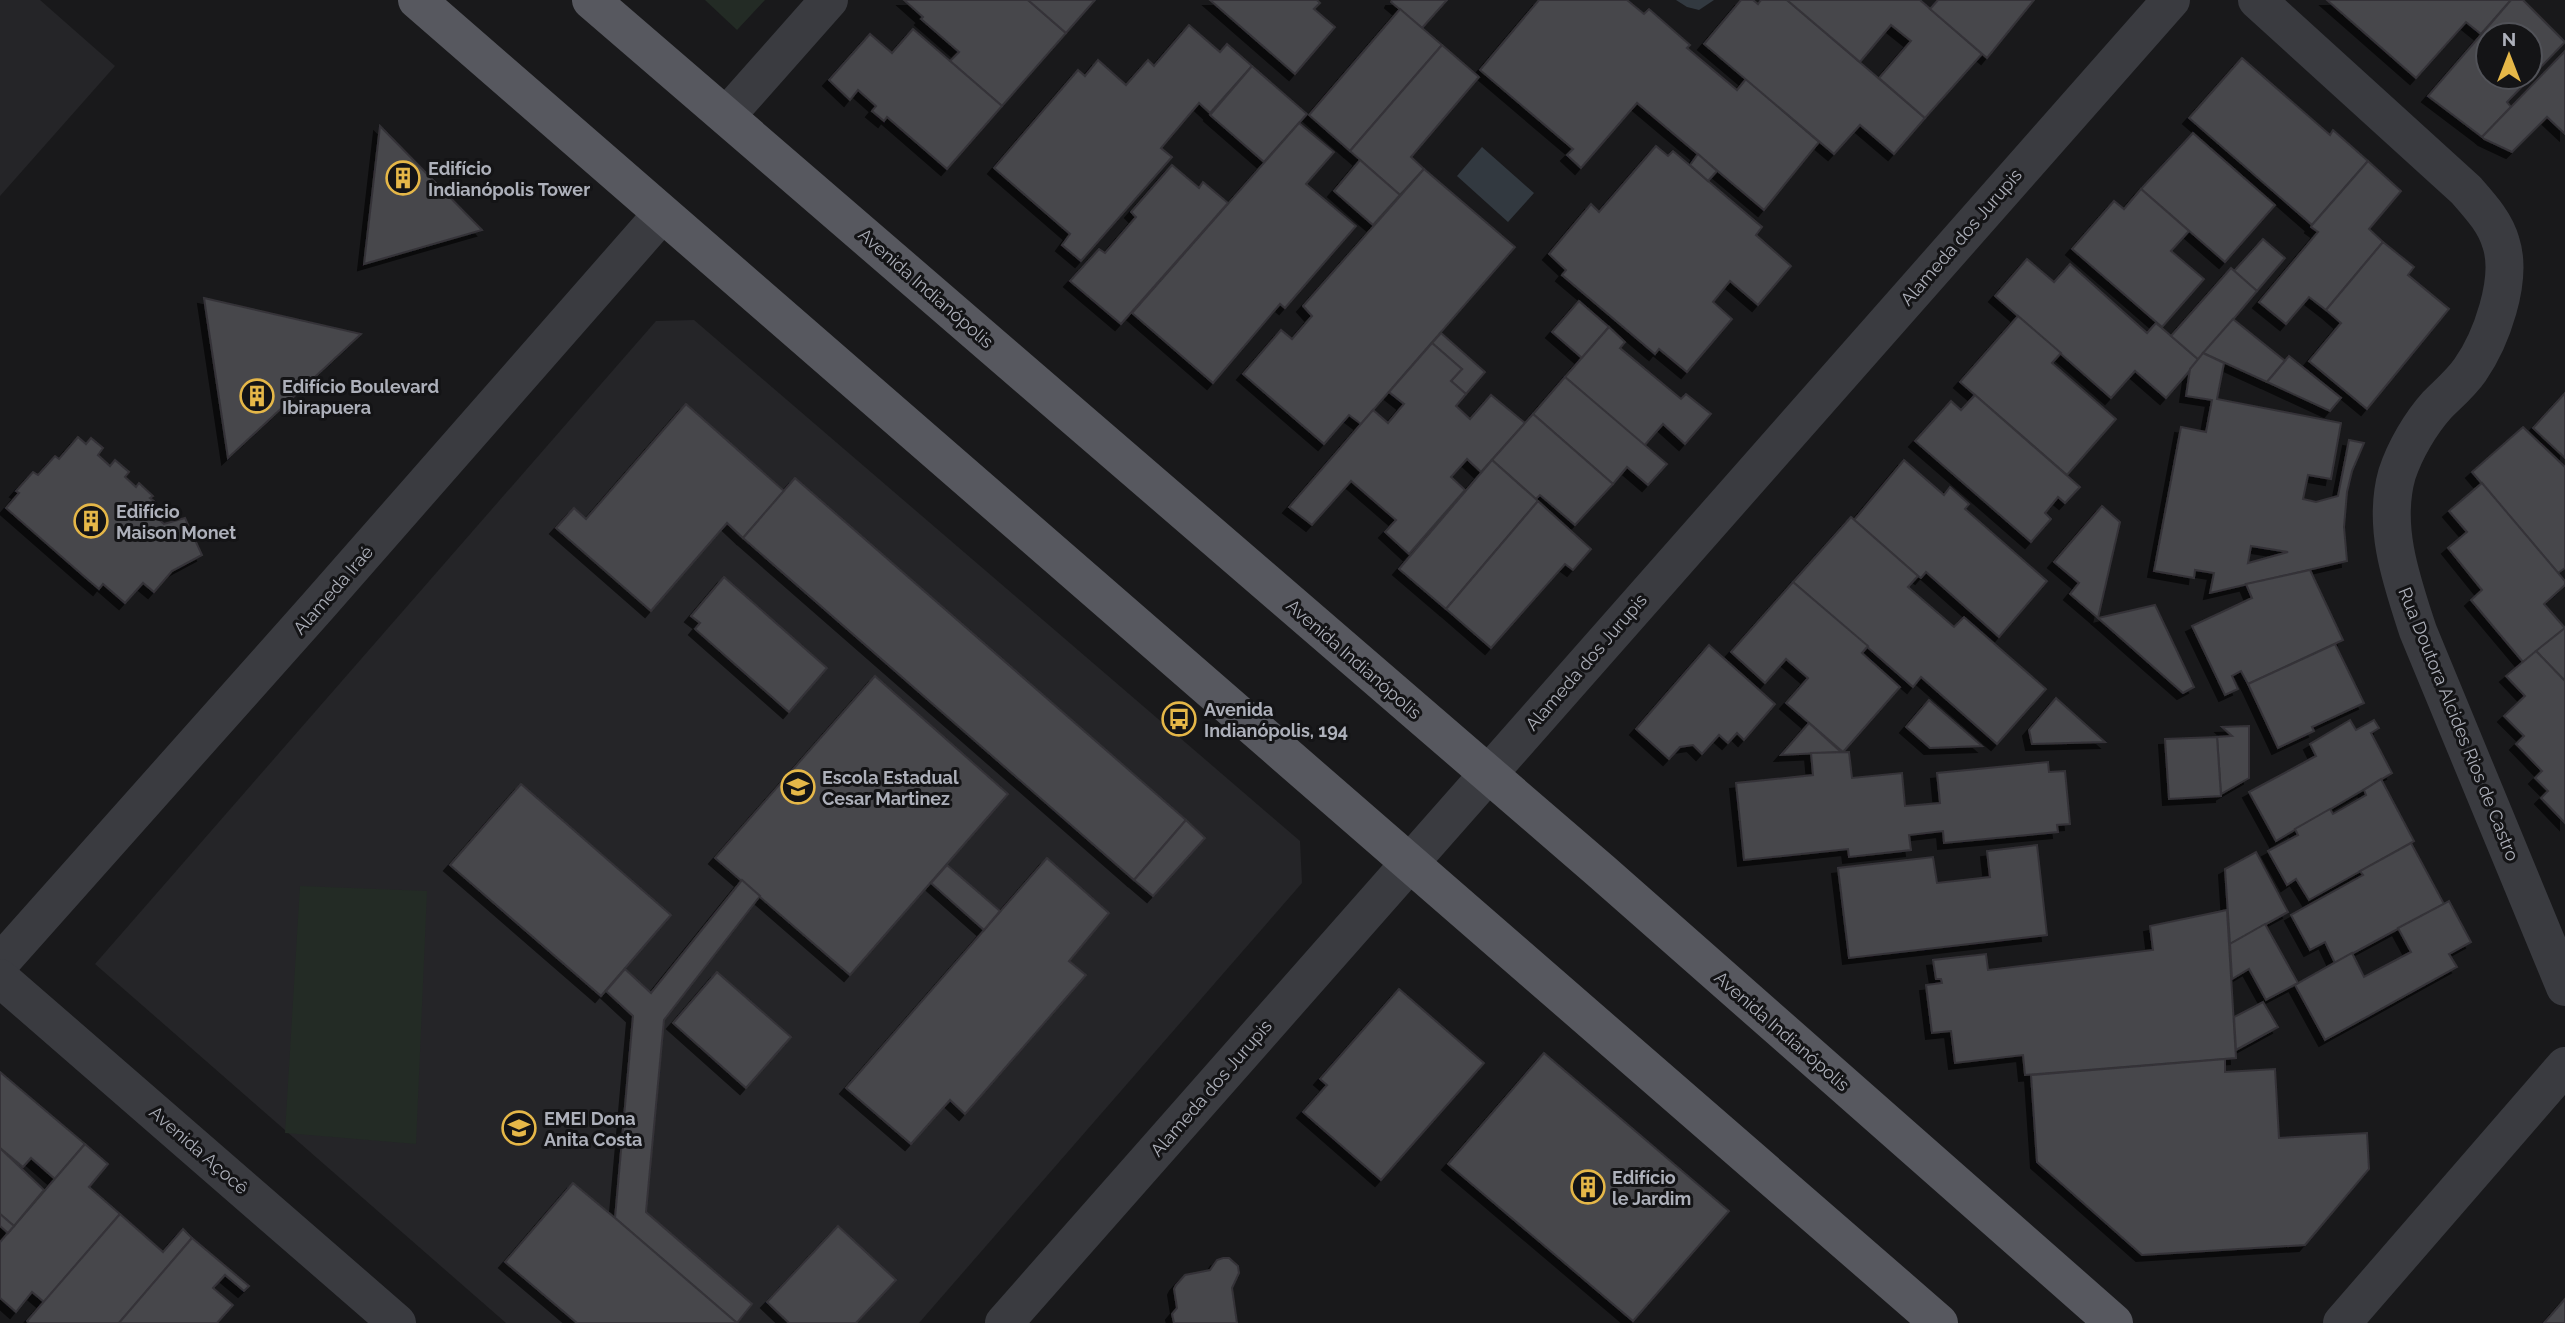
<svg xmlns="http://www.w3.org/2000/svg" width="2565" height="1323" viewBox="0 0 2565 1323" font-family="Raleway,sans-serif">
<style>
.built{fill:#252528}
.green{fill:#232b25}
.water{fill:#323940}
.building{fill:#46464b;stroke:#343337;stroke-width:2;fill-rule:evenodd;filter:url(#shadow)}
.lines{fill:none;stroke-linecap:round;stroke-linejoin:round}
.minor{stroke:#3a3b40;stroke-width:38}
.major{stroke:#57585f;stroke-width:38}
.labels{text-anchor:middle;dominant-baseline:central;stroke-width:6;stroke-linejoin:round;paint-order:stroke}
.poi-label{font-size:18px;font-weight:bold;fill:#adb0ba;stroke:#141416;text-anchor:start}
.street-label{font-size:18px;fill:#adb0ba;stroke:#141416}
</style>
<defs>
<filter id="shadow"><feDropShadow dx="-6" dy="6" stdDeviation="0" flood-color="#0009"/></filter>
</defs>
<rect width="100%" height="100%" fill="#19191b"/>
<!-- built -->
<g class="built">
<path d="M0 0H40L115 66 0 196Z"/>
<path d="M694 320 1300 841 1302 883 919 1323H506L95 964 656 321Z"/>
</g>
<!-- green -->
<g class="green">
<path d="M705 0H765L737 30Z"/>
<path d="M300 886 427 891 416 1144 285 1133Z"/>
</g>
<!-- water -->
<g class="water">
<path d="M1676 0H1714L1699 10 1687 7Z"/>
<path d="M1482 147 1534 193 1508 222 1457 176Z"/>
</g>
<!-- building -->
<g class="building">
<path d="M904 0H1028L1066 33 1002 106 950 61 959 52 921 19 923 17Z"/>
<path d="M1028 0H1095L1066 33Z"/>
<path d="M1210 0H1317L1320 3 1314 9 1335 27 1295 74Z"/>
<path d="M1392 0H1447L1422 28 1391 2Z"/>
<path d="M1539 0H1627L1644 14 1649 9 1690 45 1687 48 1737 90 1746 79 1819 142 1764 210 1637 103 1581 168 1567 155 1573 149 1480 70Z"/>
<path d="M1741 0H1753L1758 4 1761 0H1787L1925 118 1894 154 1860 125 1834 154 1704 44Z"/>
<path d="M1787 0H1920L1982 54 1925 118 1879 78 1911 41 1891 25 1860 62Z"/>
<path d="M1938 0H2034L1987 58 1930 9Z"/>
<path d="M2327 0H2511L2481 34 2466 22 2416 78Z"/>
<path d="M2511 0H2523L2565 42 2507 102 2511 107 2482 137 2428 96ZM2488 35H2530V77H2488Z"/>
<path d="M1400 9 1442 45 1350 151 1309 115Z"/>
<path d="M1189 25 1220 52 1227 44 1252 66 1210 113 1199 103 1161 148 1172 157 1081 261 1062 245 1070 234 994 168 1078 70 1085 76 1098 60 1126 85 1148 60 1154 66Z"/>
<path d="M913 29 1002 106 947 169 887 117 884 121 872 111 876 106 858 90 850 100 829 80 870 34 892 53Z"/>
<path d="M1442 45 1479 77 1411 157 1424 169 1400 195 1350 151Z"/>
<path d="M2565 51V134L2547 117 2512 152 2484 139 2482 137Z"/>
<path d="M2242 58 2330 135 2333 130 2368 161 2312 225 2189 118Z"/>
<path d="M1252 66 1307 114 1264 162 1210 115Z"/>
<path d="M1299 123 1334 152 1306 184 1356 226 1285 308 1280 304 1213 383 1132 313Z"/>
<path d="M380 126 482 230 364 264Z"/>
<path d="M2193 133 2275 205 2225 262 2141 189Z"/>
<path d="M1656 146 1668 156 1673 151 1762 227 1756 235 1791 266 1758 305 1730 281 1713 302 1732 319 1687 372 1659 349 1655 354 1562 275 1566 270 1549 254 1591 204 1599 212Z"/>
<path d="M1698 154 1717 171 1708 181 1690 165Z"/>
<path d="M1360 160 1400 195 1373 225 1334 191Z"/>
<path d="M2368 161 2401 191 2369 229 2383 242 2326 310 2309 297 2286 324 2259 302 2318 232 2311 227 2312 225Z"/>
<path d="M1172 165 1199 188 1203 182 1228 203 1121 324 1070 281 1099 249 1105 253 1136 217 1131 212Z"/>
<path d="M1424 169 1515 247 1361 424 1349 415 1324 444 1243 374 1281 330 1292 339 1312 316 1303 306Z"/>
<path d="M2141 189 2189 231 2171 251 2204 279 2162 327 2072 249 2114 201 2124 209Z"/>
<path d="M2263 239 2285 258 2257 291 2234 271Z"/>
<path d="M2383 242 2414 267 2408 275 2449 309 2367 409 2309 361 2341 323 2326 310Z"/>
<path d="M2027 259 2054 282 2070 264 2147 333 2156 323 2199 360 2166 398 2135 371 2111 398 1995 296Z"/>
<path d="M2231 268 2257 291 2199 360 2171 336Z"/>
<path d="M204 298 361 334 228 458Z"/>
<path d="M1579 301 1609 327 1582 358 1552 332Z"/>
<path d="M2018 316 2061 353 2052 363 2116 419 2067 475 1960 382Z"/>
<path d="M2233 319 2285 361 2267 382 2203 353Z"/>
<path d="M1609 327 1625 342 1620 348 1681 399 1686 394 1711 414 1685 444 1663 424 1644 446 1565 377Z"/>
<path d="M1441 333 1485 372 1466 394 1451 381 1462 369 1432 343Z"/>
<path d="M1432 343 1462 369 1451 381 1466 394 1456 406 1470 419 1491 395 1525 423 1481 472 1467 459 1451 477 1465 490 1409 554 1385 532 1396 520 1351 481 1312 525 1289 507 1373 410 1388 423 1404 404 1389 392Z"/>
<path d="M2203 353 2224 363 2217 399 2341 423 2331 479 2308 475 2303 499 2316 502 2338 496 2349 440 2364 443 2352 471 2347 492 2344 527 2347 561 2210 593 2214 573 2195 570 2194 578 2154 571 2181 427 2206 432 2212 400 2186 396 2190 369ZM2251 546 2288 552 2248 563Z"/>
<path d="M2289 356 2341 398 2330 411 2267 382Z"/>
<path d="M1565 377 1667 464 1648 485 1627 467 1613 484 1533 414Z"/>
<path d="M2565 393V458L2533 428Z"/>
<path d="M1975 395 2080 487 2065 503 2058 497 2045 513 2051 519 2031 542 1915 441 1951 401 1961 410Z"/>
<path d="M686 404 784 491 743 538 727 523 651 611 556 528 574 508 586 519Z"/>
<path d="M1533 414 1613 484 1575 525 1540 495 1536 499 1492 460Z"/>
<path d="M2523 427 2565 467V568L2558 573 2472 472Z"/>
<path d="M78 437 86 444 91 438 103 448 98 455 110 466 115 460 129 472 125 477 136 487 139 483 153 496 150 498 155 502 148 510 164 524 185 518 202 555 172 571 154 592 143 583 125 603 103 584 99 589 86 578 6 508 19 493 16 491 33 472 38 475 55 456 59 459Z"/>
<path d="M1492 460 1538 501 1446 609 1399 569Z"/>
<path d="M1904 460 1944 495 1950 487 1969 504 1965 509 2047 581 1999 637 1926 572 1921 578 1918 576 1854 520Z"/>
<path d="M795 478 1186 820 1134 880 743 538Z"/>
<path d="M2482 483 2565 581V585L2544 604 2565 628 2523 662 2471 600 2482 590 2448 548 2467 532 2449 511Z"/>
<path d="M1538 501 1591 549 1573 570 1565 564 1491 648 1446 609Z"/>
<path d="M2102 506 2120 522 2098 618 2070 594 2079 583 2054 562Z"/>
<path d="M1851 517 1918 576 1908 587 1954 627 1964 617 2046 689 1997 744 1921 677 1913 687 1793 582Z"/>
<path d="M2310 570 2343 640 2248 684 2241 671 2232 676 2238 689 2225 695 2192 626 2252 598 2246 584Z"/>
<path d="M724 577 827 668 789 712 695 629 700 623 691 616Z"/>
<path d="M1793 582 1868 646 1862 653 1900 687 1843 752 1786 703 1808 678 1786 659 1765 683 1731 652Z"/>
<path d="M2155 605 2194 687 2183 693 2098 618Z"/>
<path d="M2565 628V681L2536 651Z"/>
<path d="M2335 644 2364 703 2312 727 2314 731 2278 748 2248 684Z"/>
<path d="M1709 645 1775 704 1744 740 1737 733 1728 743 1719 735 1702 754 1693 745 1680 747 1669 759 1636 729Z"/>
<path d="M2536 651 2565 681V823L2541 798 2548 791 2535 778 2542 771 2516 744 2524 736 2504 716 2525 696 2506 676Z"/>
<path d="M875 676 1008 794 850 975 715 858Z"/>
<path d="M2056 698 2105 742 2032 744 2029 730Z"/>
<path d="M1929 700 1982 746 1930 748 1906 727Z"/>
<path d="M2350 720 2356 730 2374 720 2379 728 2371 733 2392 773 2276 841 2249 792 2316 756 2310 744Z"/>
<path d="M1809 723 1841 752 1781 755Z"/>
<path d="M2249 726V778L2221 794 2217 737 2232 736 2222 727Z"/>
<path d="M2217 737 2221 796 2169 799 2165 739Z"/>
<path d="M1849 752 1852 778 1902 773 1905 806 1940 803 1937 773 2048 762 2049 772 2065 771 2070 824 2057 825 2058 832 1944 843 1943 831 1909 835 1911 850 1849 857 1848 849 1744 860 1736 783 1813 775 1811 753Z"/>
<path d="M2381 779 2414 841 2309 900 2296 879 2287 885 2268 851 2298 835 2295 829 2330 809 2333 814 2366 795 2364 790Z"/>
<path d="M521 784 671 915 601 996 450 865Z"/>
<path d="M1186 820 1205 838 1153 896 1134 880Z"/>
<path d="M2411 843 2444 904 2335 963 2325 942 2310 950 2291 915 2363 875 2360 871Z"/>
<path d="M2037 845 2047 935 1849 958 1838 868 1933 857 1937 883 1990 877 1987 851Z"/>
<path d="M2256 852 2288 912 2230 944 2225 869Z"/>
<path d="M1047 858 1109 913 1069 961 1086 975 965 1114 950 1100 911 1144 846 1088Z"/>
<path d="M947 865 1000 911 984 930 931 883Z"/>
<path d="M742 880 760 896 664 1020 646 1212 752 1304 737 1323 615 1218 633 1016 606 991 625 969 651 993Z"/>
<path d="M2449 901 2471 942 2449 954 2457 967 2325 1040 2295 985 2352 953 2364 977 2411 952 2398 928Z"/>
<path d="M2227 910 2236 1058 2025 1075 2023 1055 1955 1063 1951 1031 1932 1033 1926 985 1942 983 1941 979H1936L1933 960 1986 954 1988 970 2153 950 2150 926Z"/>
<path d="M2265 924 2298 983 2266 1000 2249 969 2232 979 2230 944Z"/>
<path d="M717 972 791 1037 746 1088 673 1023Z"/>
<path d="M1399 989 1484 1063 1381 1180 1303 1112 1327 1085 1320 1079Z"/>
<path d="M2263 1002 2278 1027 2236 1050 2234 1017Z"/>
<path d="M1544 1053 1729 1211 1633 1321 1448 1164Z"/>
<path d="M2225 1059V1072L2275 1069 2279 1138 2367 1133 2369 1169 2305 1245 2142 1255 2037 1162 2031 1075Z"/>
<path d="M0 1072 85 1144 55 1179 31 1158 23 1167 0 1148Z"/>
<path d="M85 1144 108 1164 89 1187 120 1214 44 1302 32 1292 16 1312 0 1298V1242Z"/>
<path d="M0 1148 44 1190 14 1226 0 1214Z"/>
<path d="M573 1183 615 1218 737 1323H577L505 1262Z"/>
<path d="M0 1214 14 1226 8 1233 0 1226Z"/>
<path d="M120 1214 163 1252 183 1229 192 1238 119 1323H29L27 1321Z"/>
<path d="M838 1226 896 1280 856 1323H789L767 1302Z"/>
<path d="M192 1238 249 1286 244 1291 225 1275 213 1288 233 1305 217 1323H119Z"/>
<path d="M1223 1258H1229L1238 1266 1239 1273 1232 1288 1237 1323H1174L1172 1314 1177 1308 1174 1289 1176 1285 1185 1275 1210 1270 1217 1260Z"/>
<path d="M2565 1299V1323H2544Z"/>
</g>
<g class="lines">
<!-- minor -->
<g class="minor">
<path d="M2257 0 2466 190C2480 206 2495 222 2501 243 2513 280 2491 340 2470 370 2461 383 2448 394 2437 405 2420 424 2405 450 2397 474 2382 527 2402 582 2418 631L2565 987"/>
<path d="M727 115 829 0"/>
<path d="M0 963 318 606 662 214"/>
<path d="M0 978 397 1323"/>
<path d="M1004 1323 2171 0"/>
<path d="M2342 1323 2565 1066"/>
</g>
<!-- major -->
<g class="major">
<path d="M417 0 1939 1323"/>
<path d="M591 0 1602 872 2114 1323"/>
</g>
</g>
<!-- icons -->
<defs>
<symbol id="building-ring" viewBox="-11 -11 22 22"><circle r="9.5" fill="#141416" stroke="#e5b748" stroke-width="1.5"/><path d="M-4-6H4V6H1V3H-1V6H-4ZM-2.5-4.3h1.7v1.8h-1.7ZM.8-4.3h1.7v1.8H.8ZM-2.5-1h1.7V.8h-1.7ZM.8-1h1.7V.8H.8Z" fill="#e5b748"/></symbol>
<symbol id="bus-ring" viewBox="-11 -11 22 22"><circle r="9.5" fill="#141416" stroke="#e5b748" stroke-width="1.5"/><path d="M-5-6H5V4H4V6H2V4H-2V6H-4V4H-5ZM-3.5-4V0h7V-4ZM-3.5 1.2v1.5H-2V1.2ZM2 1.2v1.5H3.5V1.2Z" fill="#e5b748"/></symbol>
<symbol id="school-ring" viewBox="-11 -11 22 22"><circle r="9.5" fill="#141416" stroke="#e5b748" stroke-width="1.5"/><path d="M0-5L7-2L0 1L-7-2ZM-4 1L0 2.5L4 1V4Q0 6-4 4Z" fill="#e5b748"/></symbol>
</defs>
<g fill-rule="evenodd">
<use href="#building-ring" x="384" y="159" width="38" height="38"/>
<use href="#building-ring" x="238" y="377" width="38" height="38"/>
<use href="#building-ring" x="72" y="502" width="38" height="38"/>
<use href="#bus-ring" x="1160" y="700" width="38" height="38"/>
<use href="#school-ring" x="779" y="768" width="38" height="38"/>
<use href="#school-ring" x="500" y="1109" width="38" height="38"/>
<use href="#building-ring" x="1569" y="1168" width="38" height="38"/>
</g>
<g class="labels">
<!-- poi labels -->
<g class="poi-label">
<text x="428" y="168">Edifício<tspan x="428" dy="21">Indianópolis Tower</tspan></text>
<text x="282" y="386">Edifício Boulevard<tspan x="282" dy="21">Ibirapuera</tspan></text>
<text x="116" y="511">Edifício<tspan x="116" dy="21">Maison Monet</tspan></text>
<text x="1204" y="709">Avenida<tspan x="1204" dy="21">Indianópolis, 194</tspan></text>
<text x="822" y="777">Escola Estadual<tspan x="822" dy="21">Cesar Martinez</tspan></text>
<text x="544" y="1118">EMEI Dona<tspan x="544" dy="21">Anita Costa</tspan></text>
<text x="1612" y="1177">Edifício<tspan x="1612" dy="21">le Jardim</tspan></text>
</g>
<!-- street labels -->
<g class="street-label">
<text transform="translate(1961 237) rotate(-49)">Alameda dos Jurupis</text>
<text transform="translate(926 288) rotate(41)">Avenida Indianópolis</text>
<text transform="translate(333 590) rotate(-49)">Alameda Iraé</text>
<text transform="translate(1354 659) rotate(41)">Avenida Indianópolis</text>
<text transform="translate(1586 662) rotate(-49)">Alameda dos Jurupis</text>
<text transform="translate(2459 724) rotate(68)">Rua Doutora Alcides Rios de Castro</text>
<text transform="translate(1782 1031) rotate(41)">Avenida Indianópolis</text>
<text transform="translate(1211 1088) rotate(-49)">Alameda dos Jurupis</text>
<text transform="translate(199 1150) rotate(41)">Avenida Açocê</text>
</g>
</g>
<!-- north arrow -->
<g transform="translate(2509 56)"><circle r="33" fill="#141416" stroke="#515258" stroke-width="2"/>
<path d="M0-5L12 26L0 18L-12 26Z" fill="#e5b748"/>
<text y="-10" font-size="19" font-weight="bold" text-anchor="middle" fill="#adb0ba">N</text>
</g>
</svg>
